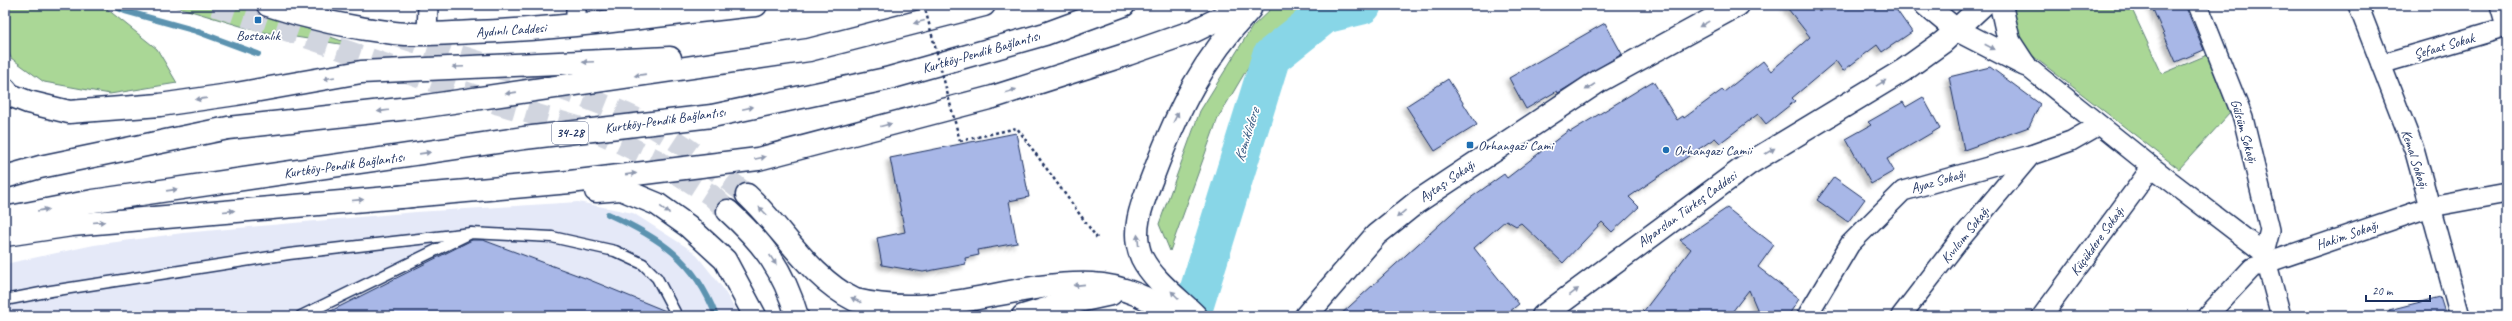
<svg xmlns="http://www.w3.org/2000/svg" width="2512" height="321" viewBox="0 0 2512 321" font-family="Caveat,sans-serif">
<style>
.built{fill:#e5e9f8}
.green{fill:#aad796;stroke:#62837a}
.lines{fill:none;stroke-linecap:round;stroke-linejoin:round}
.stream{stroke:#5c93b0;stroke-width:6}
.river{stroke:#88d6e7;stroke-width:39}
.building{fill:#a8b7e7;stroke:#1b2f5e;filter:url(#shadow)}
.secondary-tunnel{stroke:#d1d5df;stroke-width:22;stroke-dasharray:22 11;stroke-linecap:butt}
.lane-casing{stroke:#1b2f5e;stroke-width:13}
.street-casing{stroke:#1b2f5e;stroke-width:22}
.secondary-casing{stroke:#1b2f5e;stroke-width:25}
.highway-casing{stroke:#1b2f5e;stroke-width:25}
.path{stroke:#1b2f5e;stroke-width:2.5;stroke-dasharray:3 3;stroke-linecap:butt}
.lane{stroke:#fff;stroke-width:10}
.street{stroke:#fff;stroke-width:19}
.secondary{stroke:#fff;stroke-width:22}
.highway{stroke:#fff;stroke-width:22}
.path-bridge{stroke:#1b2f5e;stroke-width:2.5;stroke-dasharray:3 3;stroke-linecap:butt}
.oneway{fill:#8d97ae}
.poi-dot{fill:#1f6fb2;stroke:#fff;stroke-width:1.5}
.labels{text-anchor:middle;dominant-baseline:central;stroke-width:3.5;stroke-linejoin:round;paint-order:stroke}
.shield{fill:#fff;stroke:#5f6d8e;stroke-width:1}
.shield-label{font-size:13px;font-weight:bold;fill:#1b2f5e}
.street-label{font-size:14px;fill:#1b2f5e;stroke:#fff}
.poi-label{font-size:14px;fill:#1b2f5e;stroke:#fff;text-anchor:start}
.water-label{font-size:15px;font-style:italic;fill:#365980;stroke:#fff}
</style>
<defs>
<filter id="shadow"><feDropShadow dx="-3.5" dy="3.5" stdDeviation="2" flood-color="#0004"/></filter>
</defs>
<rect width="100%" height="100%" fill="#fff"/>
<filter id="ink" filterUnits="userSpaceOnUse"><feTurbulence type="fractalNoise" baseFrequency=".025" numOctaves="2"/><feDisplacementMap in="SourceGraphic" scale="8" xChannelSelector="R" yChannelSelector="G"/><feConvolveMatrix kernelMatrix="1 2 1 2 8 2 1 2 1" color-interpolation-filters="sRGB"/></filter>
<g filter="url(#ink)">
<!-- built -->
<path class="built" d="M578 202 633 213 694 252 722 287 739 316H5V264L94 245 183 233 416 212Z"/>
<!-- green -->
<g class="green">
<path d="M5 5H102L157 49 177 83 110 94 44 82 11 58 5 44Z"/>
<path d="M171 5H240L359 47 257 31Z"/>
<path d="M1275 5H1316L1257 52 1218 118 1170 251 1159 224 1200 111 1252 27Z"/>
<path d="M2016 5H2130L2162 74 2207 55 2230 113 2179 169 2025 50C2014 37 2009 21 2016 5Z"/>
</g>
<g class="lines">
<!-- stream -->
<g class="stream">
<path d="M112 5 125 11 193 30 258 54"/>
<path d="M608 214C660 238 695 260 716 316"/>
</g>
<!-- river -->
<path class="river" d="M1191 316 1271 57 1325 14 1362 5"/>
</g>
<!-- building -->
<g class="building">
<path d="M1785 5H1893L1912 32 1882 52 1877 45 1843 71 1836 61 1792 98 1795 101 1766 124 1758 114 1720 143 1715 138 1629 197 1639 207 1612 232 1602 222 1563 263 1521 223 1516 226 1506 220 1474 248 1519 304 1504 316H1339L1462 204 1504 174 1507 178 1569 130 1570 132 1653 81 1677 120 1683 116 1684 118 1722 90 1724 92 1763 61 1771 71 1810 37Z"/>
<path d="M2151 5H2185L2204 50 2176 62Z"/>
<path d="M1605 23 1622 54 1558 93 1557 91 1526 109 1509 78Z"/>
<path d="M1990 67 2040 104 2029 127 1964 150 1949 77Z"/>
<path d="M1448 79 1477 125 1435 151 1406 106Z"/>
<path d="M1923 97 1940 128 1887 159 1894 171 1871 184 1846 139 1871 125 1868 122 1903 102 1906 107Z"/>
<path d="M1016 133 1029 197 1009 201 1017 243 978 250 979 255 965 258 966 264 923 272 882 265 877 238 905 232 890 158Z"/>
<path d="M1834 177 1865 199 1848 222 1817 200Z"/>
<path d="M1727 208 1774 245 1758 267 1799 299 1788 316H1760L1749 290 1729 316H1640L1691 249 1680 240Z"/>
<path d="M472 240H483L585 278 668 312 670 316H321Z"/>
<path d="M2440 297 2446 316H2390L2389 310Z"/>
</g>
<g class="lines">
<!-- secondary-tunnel -->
<g class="secondary-tunnel">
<path d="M214 5 499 104 602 134 656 160 711 195 728 211"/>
<path d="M397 36C476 62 559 84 635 118 677 137 712 167 747 195"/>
</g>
<defs>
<g id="lane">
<path d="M5 300 51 291 289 254 471 233"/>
<path d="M301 316 471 233 552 237 615 251 643 264 657 278 677 316"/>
</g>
<g id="street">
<path d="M2198 5 2243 118 2270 230 2264 253 2281 316"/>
<path d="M2358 5 2415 152 2460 316"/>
<path d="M2500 5 2507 29"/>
<path d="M576 25V5"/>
<path d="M427 34 428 5"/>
<path d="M2381 64 2507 27"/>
<path d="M2025 65 2152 167 2264 253"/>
<path d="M1807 316 1850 244 1903 191 2031 155 2071 141 2099 125"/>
<path d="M1901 316 1958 242 2031 155"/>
<path d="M2042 316 2152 167"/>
<path d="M2207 316 2252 268 2430 207 2507 193"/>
</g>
<g id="secondary">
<path d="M268 5C310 19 351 28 394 33 420 36 447 33 473 32 568 29 661 14 756 5"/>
<path d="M1926 5 1955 29 2025 65"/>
<path d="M2001 5 2009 41 2024 64"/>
<path d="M747 195C783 229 810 278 855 300 940 321 1010 281 1092 284 1124 285 1152 301 1179 316"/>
<path d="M728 211C764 244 783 269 797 316"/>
<path d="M1023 316 1056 306 1111 294"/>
<path d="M1306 316 1376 235 1417 202 1599 81 1738 5"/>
<path d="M1543 316 1750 163 1904 70 1943 42 1983 5"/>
</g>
<g id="highway">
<path d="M5 89 10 95 28 102 69 112 160 105 236 94 361 72 670 58"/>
<path d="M5 177 40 167 228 128 419 107 809 50 984 5"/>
<path d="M596 191 621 189 657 204 688 226 725 260 755 316"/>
<path d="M398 197 570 182 758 159 993 97 1128 54 1194 31 1247 5"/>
<path d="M5 218 93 201 524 138 712 116 886 79 1045 34 1124 5"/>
<path d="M5 235 72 225 412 196"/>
<path d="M1196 316C1179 299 1153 280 1142 258 1129 230 1144 199 1154 173 1179 107 1202 61 1250 9"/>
</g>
</defs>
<!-- lane casing -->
<use href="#lane" class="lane-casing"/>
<!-- street casing -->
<use href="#street" class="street-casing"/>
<!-- secondary casing -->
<use href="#secondary" class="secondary-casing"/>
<!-- highway casing -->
<use href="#highway" class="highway-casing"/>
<!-- path -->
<path class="path" d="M960 141 1017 128 1097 238"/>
<!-- lane -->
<use href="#lane" class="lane"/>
<!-- street -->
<use href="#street" class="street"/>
<!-- secondary -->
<use href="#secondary" class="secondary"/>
<!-- highway -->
<use href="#highway" class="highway"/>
<!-- path-bridge -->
<path class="path-bridge" d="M924 5 960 141"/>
</g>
<!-- one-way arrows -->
<defs><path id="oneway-solid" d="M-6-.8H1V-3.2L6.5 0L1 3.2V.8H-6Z"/></defs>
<g class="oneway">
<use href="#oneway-solid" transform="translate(919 22) rotate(165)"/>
<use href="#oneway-solid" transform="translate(1704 24) rotate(151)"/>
<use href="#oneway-solid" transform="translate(1990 47) rotate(27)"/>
<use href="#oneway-solid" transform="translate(588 62) rotate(177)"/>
<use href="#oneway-solid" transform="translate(458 67) rotate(177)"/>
<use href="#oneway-solid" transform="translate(640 75) rotate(172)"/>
<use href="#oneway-solid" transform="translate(329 78) rotate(170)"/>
<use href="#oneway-solid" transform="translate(1881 83) rotate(-31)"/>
<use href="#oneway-solid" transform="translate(1590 87) rotate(147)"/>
<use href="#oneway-solid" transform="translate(1011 91) rotate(-17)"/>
<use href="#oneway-solid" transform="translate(511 93) rotate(172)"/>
<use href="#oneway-solid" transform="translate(201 99) rotate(172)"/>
<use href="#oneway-solid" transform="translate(748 108) rotate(-12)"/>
<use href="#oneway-solid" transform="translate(383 111) rotate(173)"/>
<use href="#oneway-solid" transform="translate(1176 117) rotate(-64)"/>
<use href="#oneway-solid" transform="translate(886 125) rotate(-15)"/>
<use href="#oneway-solid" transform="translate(1770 151) rotate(-31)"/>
<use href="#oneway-solid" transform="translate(425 153) rotate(-8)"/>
<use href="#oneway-solid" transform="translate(760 158) rotate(-12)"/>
<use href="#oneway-solid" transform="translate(631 174) rotate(-7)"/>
<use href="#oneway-solid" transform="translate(172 190) rotate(-8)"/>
<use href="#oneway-solid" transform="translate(358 200) rotate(-5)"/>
<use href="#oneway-solid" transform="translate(43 210) rotate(-9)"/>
<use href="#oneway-solid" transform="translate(665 210) rotate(36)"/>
<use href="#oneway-solid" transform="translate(229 211) rotate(-5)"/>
<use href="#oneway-solid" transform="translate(763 211) rotate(-135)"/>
<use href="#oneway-solid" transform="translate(1401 214) rotate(140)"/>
<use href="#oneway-solid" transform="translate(99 222) rotate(-5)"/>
<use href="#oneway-solid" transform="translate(1138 240) rotate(-96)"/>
<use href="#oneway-solid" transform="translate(773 260) rotate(56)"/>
<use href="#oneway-solid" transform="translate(1079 285) rotate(174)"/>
<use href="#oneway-solid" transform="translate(1574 292) rotate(-38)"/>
<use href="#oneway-solid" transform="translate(1175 295) rotate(-135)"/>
<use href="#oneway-solid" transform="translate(856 300) rotate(-153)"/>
</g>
</g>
<!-- markers -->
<g class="poi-dot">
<rect x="254" y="16" width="8" height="8" rx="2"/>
<rect x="1466" y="141" width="8" height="8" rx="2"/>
<circle cx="1666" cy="150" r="4"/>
</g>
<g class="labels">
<!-- shield labels -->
<rect class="shield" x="552" y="122" width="36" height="22" rx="3"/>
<g class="shield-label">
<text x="570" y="133">34-28</text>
</g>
<!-- street labels -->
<g class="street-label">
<text transform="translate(511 30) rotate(-4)">Aydınlı Caddesi</text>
<text transform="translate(2444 46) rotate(-16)">Şefaat Sokak</text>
<text transform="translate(981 52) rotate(-16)">Kurtköy-Pendik Bağlantısı</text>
<text transform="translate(665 120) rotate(-8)">Kurtköy-Pendik Bağlantısı</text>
<text transform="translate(2244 131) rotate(74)">Gülsüm Sokağı</text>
<text transform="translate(2415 159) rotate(72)">Kemal Sokağı</text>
<text transform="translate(344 165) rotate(-8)">Kurtköy-Pendik Bağlantısı</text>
<text transform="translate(1447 181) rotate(-34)">Aytaşı Sokağı</text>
<text transform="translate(1938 181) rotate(-16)">Ayaz Sokağı</text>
<text transform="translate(1687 209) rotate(-36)">Alparslan Türkeş Caddesi</text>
<text transform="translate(1965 235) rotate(-51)">Kıvılcım Sokağı</text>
<text transform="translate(2347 235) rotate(-19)">Hakim Sokağı</text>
<text transform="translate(2097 241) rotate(-54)">Küçükdere Sokağı</text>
</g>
<!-- poi labels -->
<g class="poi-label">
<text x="258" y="35" text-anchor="middle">Bostanlık</text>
<text x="1478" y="145">Orhangazi Cami</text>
<text x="1674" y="150">Orhangazi Camii</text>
</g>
<!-- water labels -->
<g class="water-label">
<text transform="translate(1247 135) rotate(-73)">Kemiklidere</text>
</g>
</g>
<!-- margin -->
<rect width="2512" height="321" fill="none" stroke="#fff" stroke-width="20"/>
<rect x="10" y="10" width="2492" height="301" fill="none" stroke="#1b2f5e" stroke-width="1.5" filter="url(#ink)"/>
<!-- scale -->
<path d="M2366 295v6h64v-6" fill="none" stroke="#1b2f5e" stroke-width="2"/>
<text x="2372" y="295" font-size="12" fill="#1b2f5e" stroke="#ffffff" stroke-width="3" paint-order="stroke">20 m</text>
</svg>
